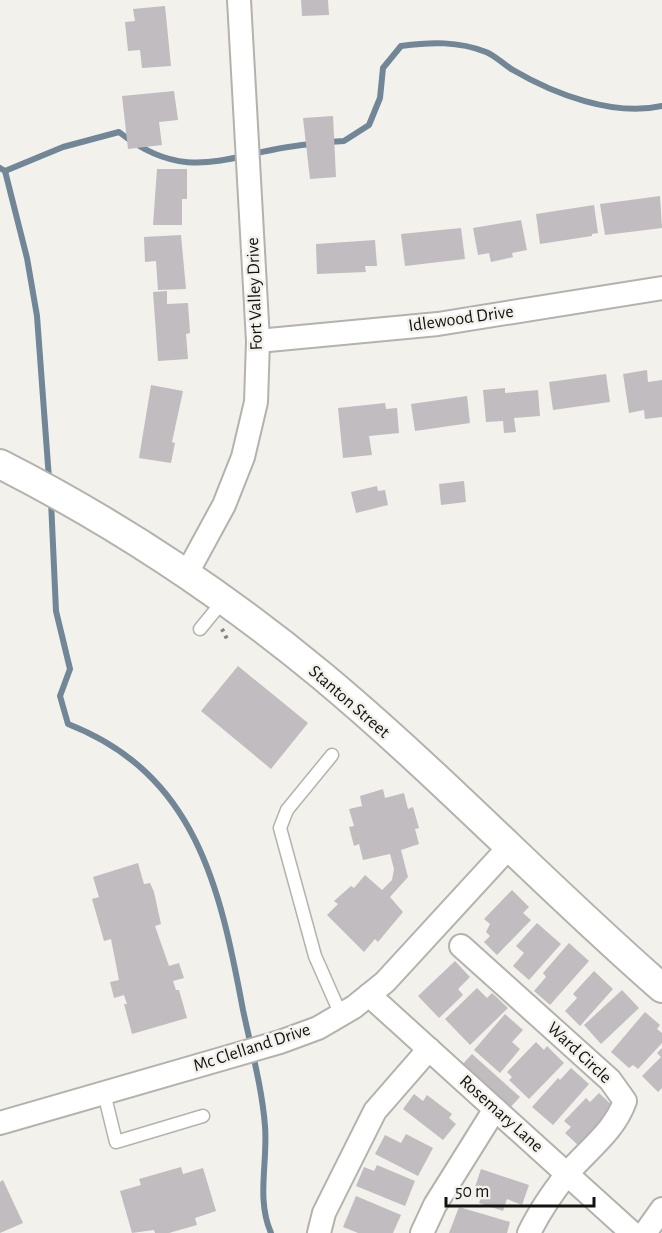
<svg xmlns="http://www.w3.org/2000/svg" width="662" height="1233" viewBox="0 0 662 1233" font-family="'Alegreya Sans',sans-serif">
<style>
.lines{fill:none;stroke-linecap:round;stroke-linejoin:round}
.stream{stroke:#718697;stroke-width:6}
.building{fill:#c1bcbf}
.service-casing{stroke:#b4b2ad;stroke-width:15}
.minor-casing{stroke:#b4b2ad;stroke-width:26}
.tertiary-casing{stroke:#b4b2ad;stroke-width:32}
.path{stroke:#878582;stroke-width:4;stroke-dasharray:3 4.5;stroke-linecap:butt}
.service{stroke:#fff;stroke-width:12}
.minor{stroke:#fff;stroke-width:22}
.tertiary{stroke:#fff;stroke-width:28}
.labels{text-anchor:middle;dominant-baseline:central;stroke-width:5;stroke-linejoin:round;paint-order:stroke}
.street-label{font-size:18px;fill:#131210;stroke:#f3f1ec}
</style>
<rect width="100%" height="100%" fill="#f3f1ec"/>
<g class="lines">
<!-- stream -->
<g class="stream">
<path d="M329 142 344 141 369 125 380 98 383 68 401 46C431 42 458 41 486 52 496 56 504 65 513 70 554 94 614 117 662 106"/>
<path d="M0 168 5 171 27 258 37 316 49 479"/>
<path d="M5 171 63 147 119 132C191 189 233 150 312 144"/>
<path d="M51 501 56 611 70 669 60 696 68 724C196 774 220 887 243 1010 251 1048 262 1087 265 1126 268 1162 256 1199 271 1233"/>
</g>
</g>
<!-- building -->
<g class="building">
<path d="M301 0H328L329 15 302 16Z"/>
<path d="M165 6 171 66 142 68 140 50 128 51 125 22 135 21 133 9Z"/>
<path d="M174 91 178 120 159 122 162 145 128 149 122 96Z"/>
<path d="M333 116 336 177 310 179 303 118Z"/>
<path d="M157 169H187V199H182V225H153Z"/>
<path d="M660 196 662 228 605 235 600 204Z"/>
<path d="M594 205 598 233 592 234V236L540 244 536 214Z"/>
<path d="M521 220 527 250 512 253 513 257 491 262 489 253 478 255 473 228Z"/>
<path d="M461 228 465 259 405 266 401 234Z"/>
<path d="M181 235 186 289 158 290 156 261 145 262 144 237Z"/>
<path d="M375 240 377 266H365L366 272 317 274 316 244Z"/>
<path d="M167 291V304L188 303 190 333 186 334 188 359 158 361 153 292Z"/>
<path d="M647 370 648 382 662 380V417L645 419 644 410 629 413 623 374Z"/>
<path d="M606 374 610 402 553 410 549 382Z"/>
<path d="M151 385 183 391 172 442 175 443 171 463 139 458Z"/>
<path d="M505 388V393L538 390 540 416 514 418 516 432 504 433 503 421 486 422 483 390Z"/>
<path d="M467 396 470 423 415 431 411 404Z"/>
<path d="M385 403 386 409 397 408 399 433 369 436 372 455 343 458 338 408Z"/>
<path d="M464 481 466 502 441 505 439 484Z"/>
<path d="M377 486 378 491 385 490 388 505 356 513 351 492Z"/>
<path d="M238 666 308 723 271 769 201 711Z"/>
<path d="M383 789 385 798 404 793 408 809 413 807 419 828 415 829 419 844 401 850 408 877 390 897 403 912 378 942 375 939 364 952 327 915 338 904 334 901 351 886 354 888 365 875 382 890 392 880 394 869 390 854 363 860 359 844 354 846 349 827 354 826 349 809 362 806 360 796Z"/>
<path d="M138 863 144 884 150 883 154 892 161 924 155 926 169 966 179 963 184 978 173 981 176 990H179L187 1018 132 1034 124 1004H127L124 995 114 998 110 982 119 980 111 939 104 941 92 899 99 897 93 877Z"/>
<path d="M512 890 529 907 523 913 531 920 497 955 484 942 490 936 486 932 490 924 484 919Z"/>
<path d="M537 923 561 944 529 980 513 966 524 953 516 946Z"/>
<path d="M569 943 589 961 550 1005 534 991 546 977 543 973Z"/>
<path d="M455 961 470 977 458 989 463 995 439 1018 418 996Z"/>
<path d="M594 971 613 989 580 1026 565 1011 577 998 573 994Z"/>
<path d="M477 988 487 998 492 993 508 1008 470 1045 445 1019Z"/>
<path d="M622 990 639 1008 601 1044 584 1025Z"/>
<path d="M645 1012 660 1025 657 1029 662 1033V1043L638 1069 633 1065 629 1068 611 1052Z"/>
<path d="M505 1014 523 1030 512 1042 520 1049 500 1073 474 1050Z"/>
<path d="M536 1042 544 1050 547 1046 564 1063 529 1099 509 1080 512 1077 507 1072Z"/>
<path d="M662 1048V1088L658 1092 642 1076 661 1057 657 1053Z"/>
<path d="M472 1054 520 1097 505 1113 458 1069Z"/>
<path d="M571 1068 589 1084 553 1125 532 1107 558 1078 560 1080Z"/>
<path d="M599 1093 615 1108 579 1146 565 1133 571 1127 564 1121 586 1098 590 1102Z"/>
<path d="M414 1094 423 1101 427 1095 452 1114 449 1118 456 1124 443 1140 403 1109Z"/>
<path d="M406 1134 433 1148 418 1176 375 1154 385 1135 401 1143Z"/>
<path d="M377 1165 415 1181 405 1206 356 1186 364 1167 374 1171Z"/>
<path d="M181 1167 183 1174 203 1168 216 1211 195 1218 197 1225 169 1233H155L154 1230 132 1233 120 1191 141 1185 139 1179Z"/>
<path d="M481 1169 529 1185 522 1205 507 1199 503 1211 479 1203 484 1190 475 1187Z"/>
<path d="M3 1180 23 1223 0 1233V1182Z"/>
<path d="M356 1196 401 1215 393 1233H358L343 1227Z"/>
<path d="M459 1207 510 1222 507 1233H449Z"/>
</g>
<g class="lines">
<defs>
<g id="service">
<path d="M200 629 223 601"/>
<path d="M332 755 287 810 280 828 315 956 341 1015"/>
<path d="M104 1093 116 1142 203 1116"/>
</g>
<g id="minor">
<path d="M258 341 438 324 662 288"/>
<path d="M187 573 224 505 243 457 256 402 258 341 239 0"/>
<path d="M461 946 610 1080 625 1101C614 1132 588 1149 567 1174 553 1192 539 1212 529 1233"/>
<path d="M369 995 632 1233"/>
<path d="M0 1123 280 1042 318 1028 354 1007 385 982 510 846"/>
<path d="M319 1233 324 1213 375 1111 429 1049"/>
<path d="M422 1233 435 1205 495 1109"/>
<path d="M645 1233 662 1209"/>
</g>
<path id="tertiary" d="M0 464C114 522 223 594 321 675 440 774 546 887 662 988"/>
</defs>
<!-- service casing -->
<use href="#service" class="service-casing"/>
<!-- minor casing -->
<use href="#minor" class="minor-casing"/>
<!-- tertiary casing -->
<use href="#tertiary" class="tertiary-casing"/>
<!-- path -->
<path class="path" d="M222 629 227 639"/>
<!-- service -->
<use href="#service" class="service"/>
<!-- minor -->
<use href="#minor" class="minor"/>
<!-- tertiary -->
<use href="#tertiary" class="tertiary"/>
</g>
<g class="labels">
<!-- street labels -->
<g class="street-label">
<text transform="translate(255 294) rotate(-92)">Fort Valley Drive</text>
<text transform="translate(461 319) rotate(-8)">Idlewood Drive</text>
<text transform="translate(349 702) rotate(41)">Stanton Street</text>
<text transform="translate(252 1048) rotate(-18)">Mc Clelland Drive</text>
<text transform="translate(579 1053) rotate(43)">Ward Circle</text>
<text transform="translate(501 1114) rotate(42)">Rosemary Lane</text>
</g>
</g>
<!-- scale -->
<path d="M446 1197v9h148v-9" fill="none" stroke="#131210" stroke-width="3"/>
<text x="455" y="1197" font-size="18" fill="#131210" stroke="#f3f1ec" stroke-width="4.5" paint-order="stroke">50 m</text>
</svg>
